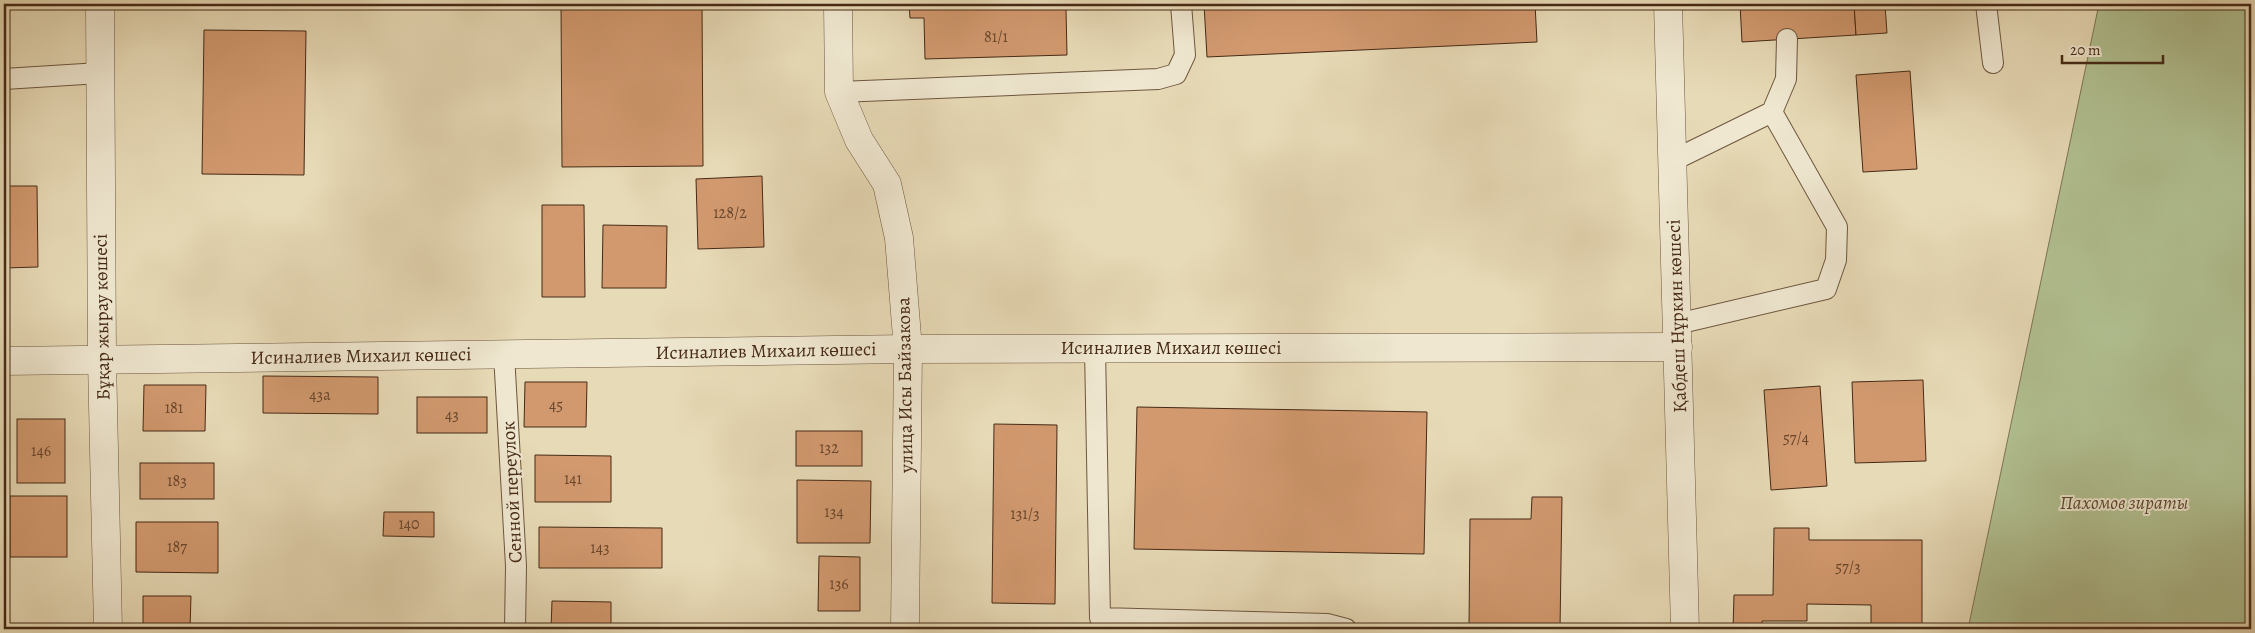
<svg xmlns="http://www.w3.org/2000/svg" width="2255" height="633" viewBox="0 0 2255 633" font-family="Alegreya,serif">
<style>
.green{fill:#b1c091;stroke:#7c7554}
.building{fill:#d2996f;stroke:#462a16}
.lines{fill:none;stroke-linecap:round;stroke-linejoin:round}
.service-casing{stroke:#6e563e;stroke-width:22}
.minor-casing{stroke:#6e563e;stroke-width:29}
.tertiary-casing{stroke:#6e563e;stroke-width:29}
.service{stroke:#efe7d0;stroke-width:20}
.minor{stroke:#efe7d0;stroke-width:28}
.tertiary{stroke:#efe7d0;stroke-width:28}
.labels{text-anchor:middle;dominant-baseline:central;stroke-width:4;stroke-linejoin:round;paint-order:stroke}
.number-label{font-size:16px;fill:#69462c}
.street-label{font-size:19px;fill:#462a16;stroke:#efe7d0}
.park-label{font-size:19px;font-style:italic;fill:#5b482f;stroke:#efe7d0}
</style>
<rect width="100%" height="100%" fill="#e7dab6"/>
<filter id="stains"><feTurbulence type="fractalNoise" baseFrequency=".004" numOctaves="4"/><feColorMatrix values="0 0 0 0 .2 0 0 0 0 .09 0 0 0 0 .02 0 0 0 .5 -.17"/></filter>
<radialGradient id="worn" r=".72"><stop offset=".6" stop-color="#630" stop-opacity="0"/><stop offset="1" stop-color="#630" stop-opacity=".3"/></radialGradient>
<!-- green -->
<path class="green" d="M2099 4H2251V629H1968Z"/>
<!-- building -->
<g class="building">
<path d="M561 4H702L703 166 562 167Z"/>
<path d="M909 4H1079V9H1066L1067 55 925 59 924 18H910Z"/>
<path d="M1204 4H1535L1537 42 1207 57Z"/>
<path d="M1740 4H1854L1856 35 1742 42Z"/>
<path d="M1854 4H1885L1887 33 1856 35Z"/>
<path d="M204 30 306 31 304 175 202 174Z"/>
<path d="M1910 71 1917 169 1863 172 1856 75Z"/>
<path d="M762 176 764 247 698 249 696 179Z"/>
<path d="M4 186H37L38 267 4 268Z"/>
<path d="M542 205H584L585 297H542Z"/>
<path d="M603 225 667 226 666 288H602Z"/>
<path d="M263 376 378 377V414L263 413Z"/>
<path d="M1923 380 1926 461 1855 463 1852 382Z"/>
<path d="M525 382H587L586 427H524Z"/>
<path d="M144 385H206L205 431H143Z"/>
<path d="M1820 386 1827 486 1771 490 1764 390Z"/>
<rect x="417" y="397" width="70" height="36"/>
<path d="M1137 407 1427 412 1424 554 1134 549Z"/>
<rect x="17" y="419" width="48" height="64"/>
<path d="M994 424 1057 425 1055 604 992 603Z"/>
<rect x="796" y="431" width="66" height="35"/>
<path d="M535 455 611 456V502H535Z"/>
<rect x="140" y="463" width="74" height="36"/>
<path d="M797 480 871 481 870 543H797Z"/>
<rect x="10" y="496" width="57" height="61"/>
<path d="M1532 497H1562L1560 629H1469L1470 519H1531Z"/>
<path d="M384 512H434V537L383 536Z"/>
<path d="M136 522H218V573L136 572Z"/>
<path d="M539 527 662 528V568H539Z"/>
<path d="M1774 528H1809V540H1922V629H1871V605L1807 604V621H1762V629H1733L1734 595H1773Z"/>
<path d="M819 556 860 557V611H818Z"/>
<path d="M143 596H191L190 629H143Z"/>
<path d="M552 601 611 602V629H551Z"/>
</g>
<g class="lines">
<defs>
<g id="service">
<path d="M1986 4 1993 63"/>
<path d="M4 79 100 73"/>
<path d="M839 92 1158 79 1176 74 1185 55 1181 4"/>
<path d="M1672 161 1772 112 1786 79 1787 39"/>
<path d="M1677 324 1826 289 1836 260 1837 227 1772 112"/>
<path d="M1095 348 1100 618 1327 624 1346 629"/>
<path d="M504 354 516 566 515 629"/>
</g>
<g id="minor">
<path d="M100 4 102 360 108 629"/>
<path d="M1668 4 1685 629"/>
<path d="M4 361 908 349 1678 347"/>
</g>
<path id="tertiary" d="M838 4 839 92 859 140 887 184 899 238 908 349 905 629"/>
</defs>
<!-- service casing -->
<use href="#service" class="service-casing"/>
<!-- minor casing -->
<use href="#minor" class="minor-casing"/>
<!-- tertiary casing -->
<use href="#tertiary" class="tertiary-casing"/>
<!-- service -->
<use href="#service" class="service"/>
<!-- minor -->
<use href="#minor" class="minor"/>
<!-- tertiary -->
<use href="#tertiary" class="tertiary"/>
</g>
<g class="labels">
<!-- number labels -->
<g class="number-label">
<text x="996" y="37">81/1</text>
<text x="730" y="213">128/2</text>
<text x="320" y="395">43а</text>
<text x="556" y="405">45</text>
<text x="174" y="408">181</text>
<text x="452" y="415">43</text>
<text x="1796" y="438">57/4</text>
<text x="829" y="448">132</text>
<text x="41" y="451">146</text>
<text x="573" y="479">141</text>
<text x="177" y="481">183</text>
<text x="834" y="512">134</text>
<text x="1025" y="514">131/3</text>
<text x="409" y="524">140</text>
<text x="177" y="547">187</text>
<text x="600" y="548">143</text>
<text x="1848" y="567">57/3</text>
<text x="839" y="584">136</text>
</g>
<!-- street labels -->
<g class="street-label">
<text transform="translate(1677 316) rotate(-92)">Қабдеш Нұркин көшесі</text>
<text transform="translate(102 317) rotate(-91)">Бұқар жырау көшесі</text>
<text x="1171" y="348">Исиналиев Михаил көшесі</text>
<text transform="translate(766 351) rotate(-1)">Исиналиев Михаил көшесі</text>
<text transform="translate(361 356) rotate(-1)">Исиналиев Михаил көшесі</text>
<text transform="translate(905 385) rotate(-91)">улица Исы Байзакова</text>
<text transform="translate(512 492) rotate(-93)">Сенной переулок</text>
</g>
<!-- park labels -->
<g class="park-label">
<text x="2124" y="503">Пахомов зираты</text>
</g>
</g>
<!-- margin -->
<rect width="2255" height="633" fill="none" stroke="#e7dab6" stroke-width="20"/>
<rect x="5" y="5" width="2245" height="623" fill="none" stroke="#462a16" stroke-width="2.5"/>
<rect x="10" y="10" width="2235" height="613" fill="none" stroke="#462a16"/>
<!-- scale -->
<path d="M2062 55v8h101v-8" fill="none" stroke="#462a16" stroke-width="2.5"/>
<text x="2070" y="55" font-size="15" fill="#462a16" stroke="#efe7d0" stroke-width="4" paint-order="stroke">20 m</text>
<rect width="100%" height="100%" filter="url(#stains)"/>
<rect width="100%" height="100%" fill="url(#worn)"/>
</svg>
